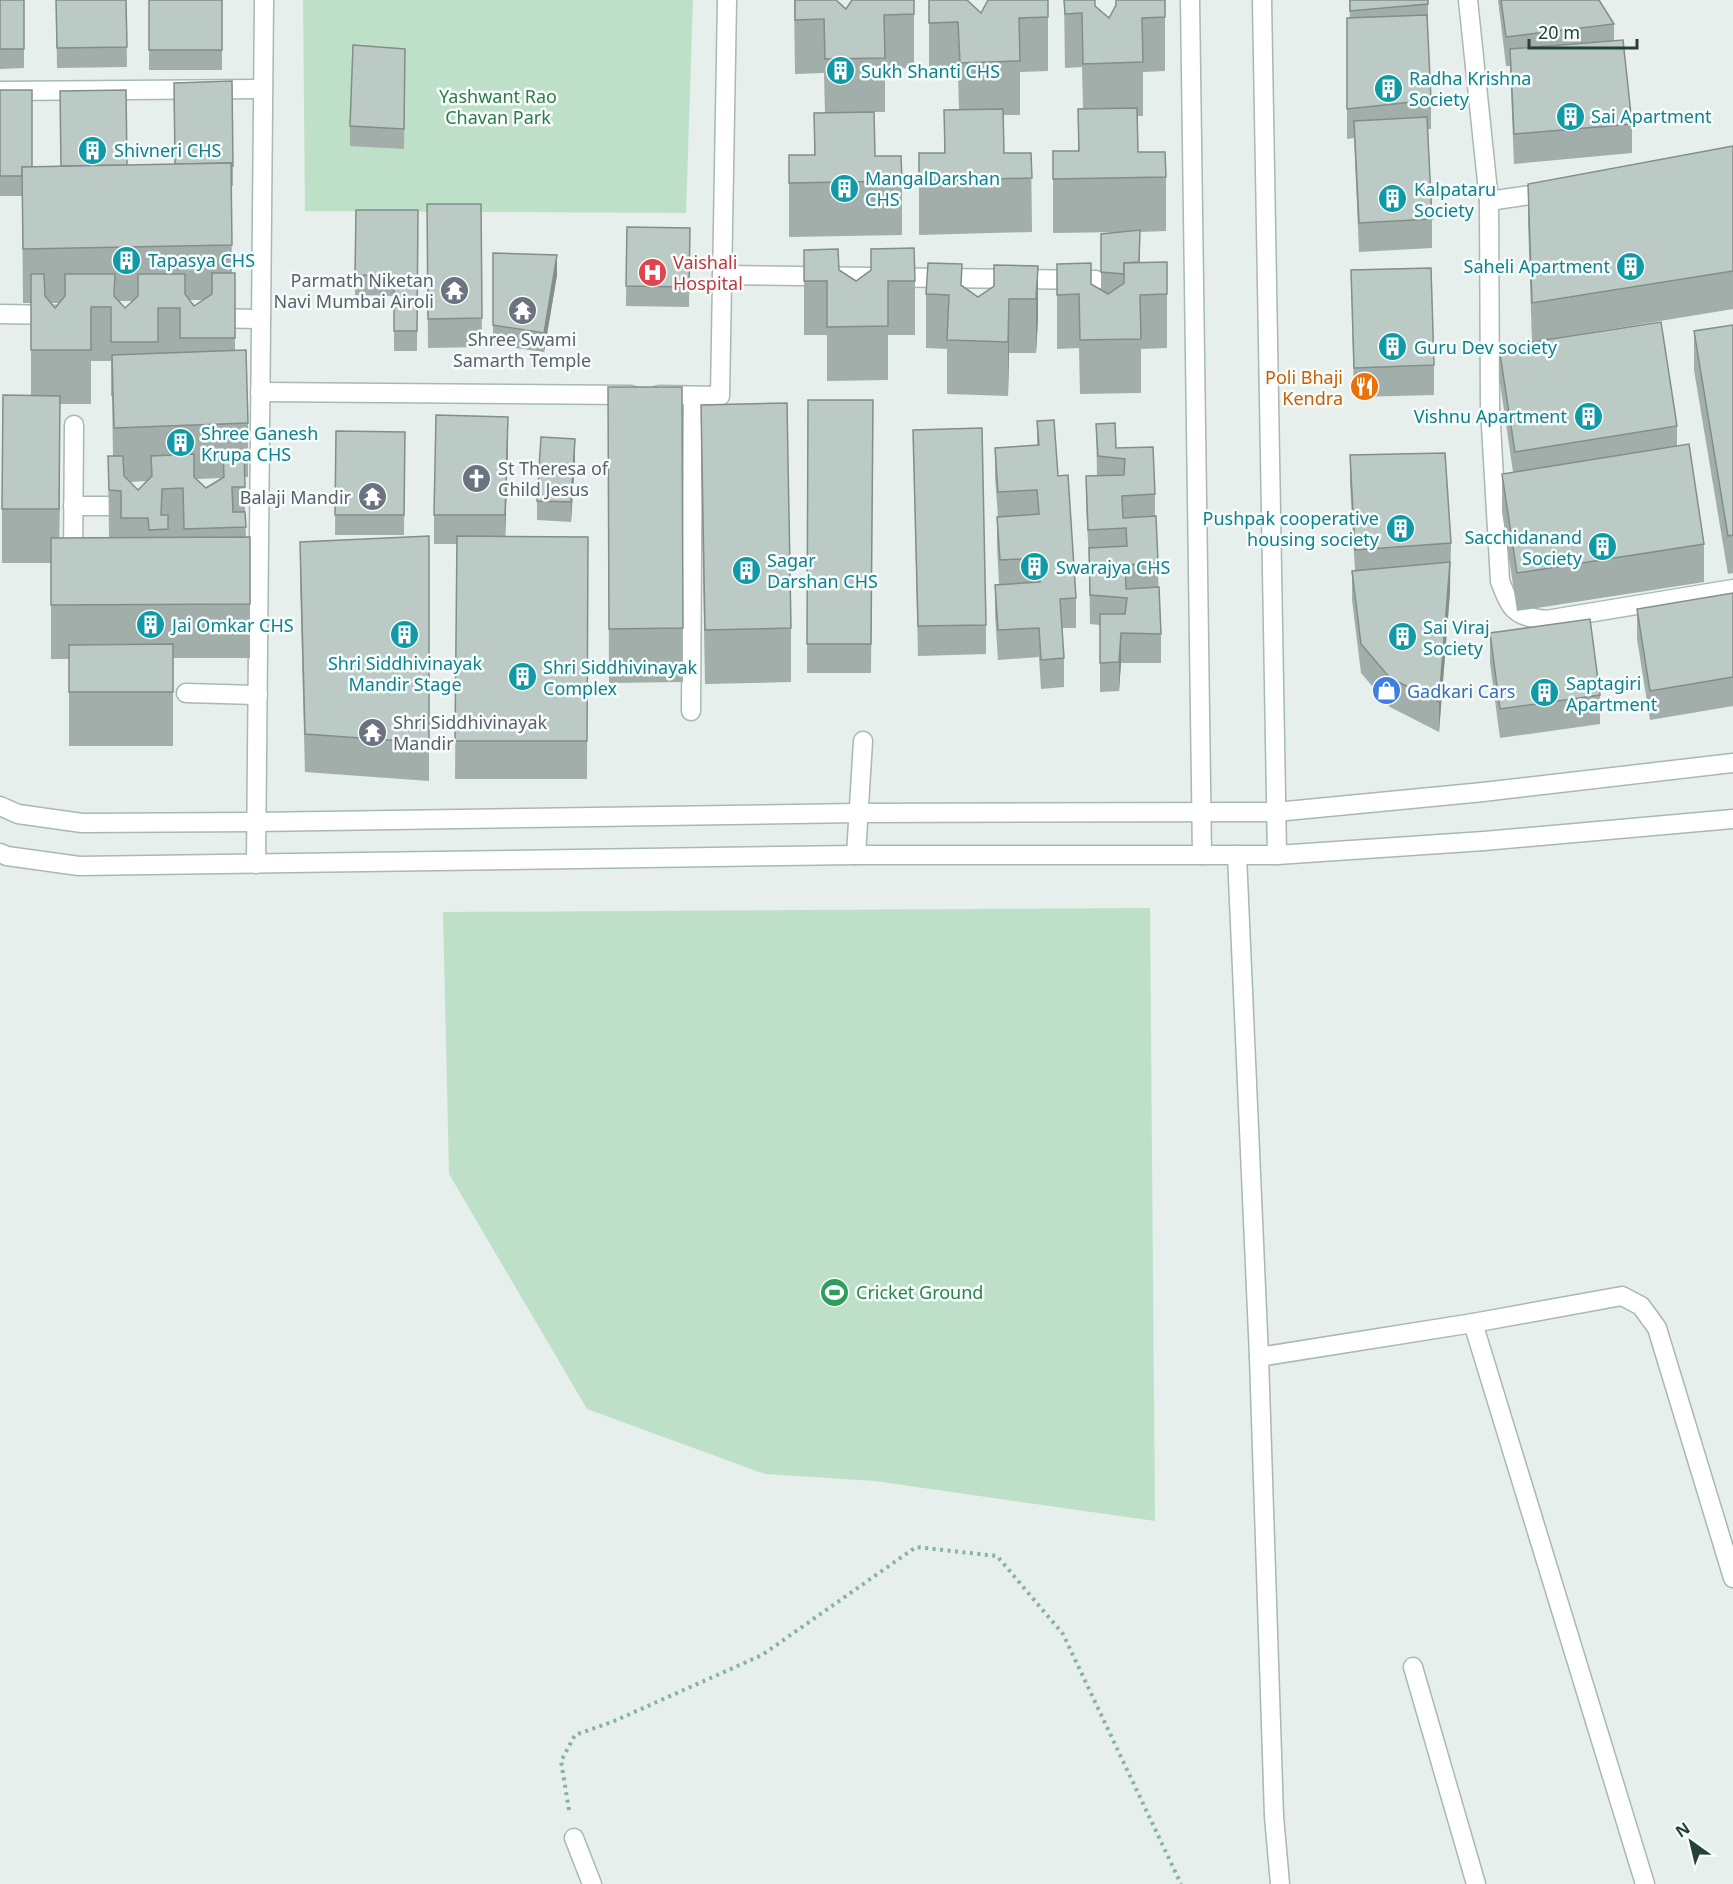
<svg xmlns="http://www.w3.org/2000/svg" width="1733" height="1884" viewBox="0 0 1733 1884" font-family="'Noto Sans',sans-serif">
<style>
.green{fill:#bfe0c8}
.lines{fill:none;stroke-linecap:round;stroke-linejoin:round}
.service-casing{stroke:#a8b8b2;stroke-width:21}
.minor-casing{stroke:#a8b8b2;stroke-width:21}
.tertiary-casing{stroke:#a8b8b2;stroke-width:21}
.path{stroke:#86b3a5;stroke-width:4;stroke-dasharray:3 4.5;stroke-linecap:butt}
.service{stroke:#fff;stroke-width:18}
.minor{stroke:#fff;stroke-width:18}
.tertiary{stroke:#fff;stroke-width:18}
.wall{fill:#a1aea9;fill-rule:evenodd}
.shaded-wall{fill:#838d89}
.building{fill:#bbcac4;stroke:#838d89;stroke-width:1.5}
.labels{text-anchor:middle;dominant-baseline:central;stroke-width:5;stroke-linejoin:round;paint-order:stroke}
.culture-label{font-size:18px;fill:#0d838f;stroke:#f7fbf9;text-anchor:start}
.park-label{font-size:18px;fill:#2d7a4b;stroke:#f7fbf9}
.health-label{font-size:18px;fill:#be3a42;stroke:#f7fbf9;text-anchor:start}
.worship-label{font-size:18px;fill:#5b616d;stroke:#f7fbf9;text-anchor:end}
.food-label{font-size:18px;fill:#c56008;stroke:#f7fbf9;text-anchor:end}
.shop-label{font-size:18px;fill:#366cbe;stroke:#f7fbf9;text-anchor:start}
.leisure-label{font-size:18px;fill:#27864d;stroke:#f7fbf9;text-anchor:start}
</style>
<rect width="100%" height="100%" fill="#e6efeb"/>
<!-- green -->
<g class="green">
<path d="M303 0H693L686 213 305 211Z"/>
<path d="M1150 908 1155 1521 875 1481 765 1474 587 1409 449 1174 443 912Z"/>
</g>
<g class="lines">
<defs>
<g id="service">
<path d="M0 91 263 89"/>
<path d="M0 314 55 315"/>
<path d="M212 318 261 319"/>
<path d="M73 506H131"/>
<path d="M73 563 74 425"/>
<path d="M186 693 258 695"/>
<path d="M1237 855 1259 1357 1274 1816 1280 1884"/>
<path d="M1473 1323 1645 1884"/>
<path d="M1259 1357 1473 1323 1622 1296 1641 1306 1657 1328 1733 1578"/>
<path d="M1413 1667 1476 1884"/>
<path d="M574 1838 592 1884"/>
</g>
<g id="minor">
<path d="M1468 0 1489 201 1490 408 1500 581C1511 610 1514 616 1546 620L1733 589"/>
<path d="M1489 201 1552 192"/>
<path d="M722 275 1096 280"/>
<path d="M260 392 631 395"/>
<path d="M659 395 720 396 727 0"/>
<path d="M691 711 693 396"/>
<path d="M856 855 863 741"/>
<path d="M256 864 264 0"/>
</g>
<g id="tertiary">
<path d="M1190 0 1202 855"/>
<path d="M1262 0 1277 855"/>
<path d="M0 806 18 814 82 823 256 822 858 813 1276 812 1483 792 1733 763"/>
<path d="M0 853 7 856 79 866 856 855H1277L1484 841 1733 819"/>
</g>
</defs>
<!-- service casing -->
<use href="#service" class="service-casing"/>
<!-- minor casing -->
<use href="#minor" class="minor-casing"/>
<!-- tertiary casing -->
<use href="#tertiary" class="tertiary-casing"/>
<!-- path -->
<path class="path" d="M569 1810 561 1761 575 1735 612 1722 762 1655 916 1547 997 1556 1063 1634 1181 1884"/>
<!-- service -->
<use href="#service" class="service"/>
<!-- minor -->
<use href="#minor" class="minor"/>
<!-- tertiary -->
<use href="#tertiary" class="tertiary"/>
</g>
<!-- wall -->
<g class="wall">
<path d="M0 0H24V68L0 69Z"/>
<path d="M56 0H126L127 67 57 68Z"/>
<rect x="149" y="0" width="73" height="70"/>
<path d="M794 0H836L846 9 914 0V68L885 69V112H874L875 156 902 181V235L789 237V155H814V113H825L824 73 795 74Z"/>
<path d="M929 0 981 13 1048 0V71L1020 72V115H1004V153H1031L1032 232 919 235V153H944V110H959L958 76 929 77Z"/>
<path d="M1064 0 1095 6 1109 18 1165 0V71L1143 72V116H1138V152L1166 177V231L1140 232V262H1167V348L1141 349V393L1080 394 1079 348 1057 349V264L1101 290V234L1122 232 1053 233V151H1078V109H1083L1082 67 1065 68Z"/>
<path d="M1349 0H1428V34L1431 100V129H1428L1432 219V248L1359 252 1354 138 1347 139V18H1350Z"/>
<path d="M1498 0H1599L1614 24V41L1632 124V153L1514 164 1510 66H1506Z"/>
<path d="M405 69 404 149 350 146V126Z"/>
<path d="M0 90 32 167 127 165 233 166V186H231L232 273H235V350L248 423V477H245V514L246 537H250V658H173V746H69V659H51V563H2V509L31 395V303H23L22 196H0ZM189 300H204L194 306ZM119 301H133L125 308ZM51 303H59L55 308ZM91 361H111V396H112L113 456H108L109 538H59L60 404H91ZM222 478 206 488 196 479ZM146 481 138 490 130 482Z"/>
<path d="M1733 146V309L1532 342 1528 222V184Z"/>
<path d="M427 204H481L482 347 428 348Z"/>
<path d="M356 210H418L417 351H394V296L355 295Z"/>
<path d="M627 227 690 228 689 307 626 306Z"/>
<path d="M804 250 856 281H915V335H888V380L827 381V335H804Z"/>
<path d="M493 253 557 275 544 352 493 345Z"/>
<path d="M1038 266V320L1036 353H1009L1008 396 947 394V349L926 348V294L962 285 978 297Z"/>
<path d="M1351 270 1434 365V395L1354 397Z"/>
<path d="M1733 325V573L1728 574 1694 370V331Z"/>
<path d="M1499 347 1677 426V446L1704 544V582L1517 611 1502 512V474L1513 472 1499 376Z"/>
<path d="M608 387H682L683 682 609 683Z"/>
<path d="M808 400H873L871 673H807Z"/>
<path d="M701 405 791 628V682L705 684 701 459Z"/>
<path d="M1037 421 1058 476 1076 598V628H1062L1064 658V687L1041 689 1039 657 998 660 995 614V585L999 584 997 546V517H998L995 477V448L1037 445Z"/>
<path d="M1096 424 1155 494V516L1161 634V663H1121L1119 691 1100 692V625L1090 624 1089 559 1086 505V476H1097Z"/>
<path d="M913 430 986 625V654L918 656Z"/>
<path d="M336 431 405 432 404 535H335Z"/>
<path d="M508 446 505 537H588L587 779H455L457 544H434V515Z"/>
<path d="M1350 455 1451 543 1450 592 1439 732 1390 707 1361 673 1352 600V571H1355L1350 484Z"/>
<path d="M575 459 571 522 537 520V501Z"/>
<path d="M429 536V781L305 772 300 580V542Z"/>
<path d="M1733 593V706L1650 720 1637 639V609Z"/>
<path d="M1490 633 1600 695V724L1500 738 1490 663Z"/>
</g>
<!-- shaded-wall -->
<g class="shaded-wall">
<path d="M557 255V275L544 352V333Z"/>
<path d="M1038 266V320L1036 353V299Z"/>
<path d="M1009 299V353L1008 396V342Z"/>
<path d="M60 396V450L59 563V509Z"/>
<path d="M508 417V446L505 545V515Z"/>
<path d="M575 439V459L571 522V502Z"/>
<path d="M1450 562V592L1439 732V702Z"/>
<path d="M1121 633V663L1119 691V662Z"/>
</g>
<!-- building -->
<g class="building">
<rect x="0" y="0" width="24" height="49"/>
<path d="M56 0H126L127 47 57 48Z"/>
<rect x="149" y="0" width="73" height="50"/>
<path d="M795 0H836L846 9 852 0H914V14L884 15 885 58 825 59 824 19 795 20Z"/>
<path d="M929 0H967L981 13 988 0H1048V17L1019 18 1020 61 960 63 958 22 929 23Z"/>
<path d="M1064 0H1095V6L1109 18 1116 5V0H1165V17L1142 18 1143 62 1083 64 1082 13 1065 14Z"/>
<path d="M1350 0H1428V4L1350 11Z"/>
<path d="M1501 0H1599L1614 24 1506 37Z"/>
<path d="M1427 15 1431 100 1347 109V18Z"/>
<path d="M1623 40 1632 124 1514 134 1510 49Z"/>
<path d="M353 45 405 49 404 129 350 126Z"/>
<path d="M232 81 233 166H231V163L175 164 174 83Z"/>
<path d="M0 90H32V167H22V176H0Z"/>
<path d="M126 90 127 165 61 166 60 91Z"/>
<path d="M1137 108 1138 152H1165L1166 177 1053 179V151H1079L1078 109Z"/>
<path d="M1003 109 1004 153H1031L1032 178 919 181V153H945L944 110Z"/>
<path d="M874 112 875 156H901L902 181 789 183V155H815L814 113Z"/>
<path d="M1427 117 1432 219 1359 223 1354 121Z"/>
<path d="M1733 146V271L1532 303 1528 184Z"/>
<path d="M231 163 232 245 23 249 22 167Z"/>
<path d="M427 204H481L482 318 428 319Z"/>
<path d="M356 210H418L417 331H394V276L355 275Z"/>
<path d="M627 227 690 228 689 287 626 286Z"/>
<path d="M1140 230 1139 262 1124 263V274L1101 272V234Z"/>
<path d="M914 248 915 281H888V326L827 327V281H804V250L838 249 839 270 856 281 871 270V249Z"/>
<path d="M493 253 557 255 544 333 493 325Z"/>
<path d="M1167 262V294L1140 295 1141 339 1080 340 1079 294 1057 295V264L1091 263V284L1108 294 1124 283V263Z"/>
<path d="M928 263 962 264 961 285 978 297 994 286V265L1038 266 1036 299H1009L1008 342 947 340 949 295 926 294Z"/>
<path d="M1431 268 1434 365 1354 368 1351 270Z"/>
<path d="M212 273H235V338H180V308H158V342H111V307H91V350H31V274H44L45 296 55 308 65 296V274H115L114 296 125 308 138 296V274H185V294L194 306 212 294Z"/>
<path d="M1661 322 1677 426 1515 452 1499 347Z"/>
<path d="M1733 325V535L1728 536 1694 331Z"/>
<path d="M246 350 248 423 114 428 112 355Z"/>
<path d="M608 387H682L683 628 609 629Z"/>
<path d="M3 395 60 396 59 509H2Z"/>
<path d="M808 400H873L871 644H807Z"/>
<path d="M787 403 791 628 705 630 701 405Z"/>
<path d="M436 415 508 417 505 515H434Z"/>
<path d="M1054 420 1058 476 1068 475 1076 598 1060 599 1064 658 1041 660 1039 628 998 630 995 585 1040 582 1038 558 1000 560 997 517 1039 514 1037 490 998 492 995 448 1039 445 1037 421Z"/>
<path d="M1115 423 1116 448 1153 447 1155 494 1122 496 1123 518 1156 516 1158 563 1125 565 1126 589 1159 587 1161 634 1121 633 1119 662 1100 663V614H1125L1127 598 1090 595 1089 548 1127 546 1126 528 1088 530 1086 476 1124 475 1125 459 1098 456 1096 424Z"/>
<path d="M982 428 986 625 918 626 913 430Z"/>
<path d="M336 431 405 432 404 515H335Z"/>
<path d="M541 437 575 439 571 502 537 501Z"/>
<path d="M1689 444 1704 544 1517 573 1502 474Z"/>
<path d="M223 453H244L245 487H232L233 512H245L246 527 184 529 183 488 162 489 161 515H168V529L149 530 148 518H121V491L109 490 108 456H123L124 476 138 490 152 476 151 456 194 454V477L206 488 224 477Z"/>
<path d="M1445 453 1451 543 1355 550 1350 455Z"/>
<path d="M429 536V743L305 734 300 542Z"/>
<path d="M457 536 588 537 587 741H455Z"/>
<path d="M250 537V604L51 605V538Z"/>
<path d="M1450 562 1439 702 1390 678 1361 644 1352 571Z"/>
<path d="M1733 593V677L1650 691 1637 609Z"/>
<path d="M1590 619 1600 695 1500 709 1490 633Z"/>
<path d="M173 644V692H69V645Z"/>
</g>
<!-- icons -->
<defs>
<symbol id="building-disc" viewBox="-11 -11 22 22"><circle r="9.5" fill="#0f9aa8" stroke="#f7fbf9"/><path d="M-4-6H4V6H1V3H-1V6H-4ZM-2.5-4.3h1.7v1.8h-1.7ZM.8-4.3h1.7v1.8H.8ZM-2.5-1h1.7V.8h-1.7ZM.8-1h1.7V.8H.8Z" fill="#fff"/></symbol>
<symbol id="hospital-disc" viewBox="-11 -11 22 22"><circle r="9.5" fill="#e0444e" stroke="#f7fbf9"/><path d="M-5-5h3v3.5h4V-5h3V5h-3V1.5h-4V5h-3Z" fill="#fff"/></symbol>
<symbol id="temple-disc" viewBox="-11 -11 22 22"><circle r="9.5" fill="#6b7280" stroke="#f7fbf9"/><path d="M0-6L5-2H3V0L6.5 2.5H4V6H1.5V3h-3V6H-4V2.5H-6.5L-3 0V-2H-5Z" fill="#fff"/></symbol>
<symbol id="restaurant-disc" viewBox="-11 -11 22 22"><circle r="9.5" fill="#e8710a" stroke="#f7fbf9"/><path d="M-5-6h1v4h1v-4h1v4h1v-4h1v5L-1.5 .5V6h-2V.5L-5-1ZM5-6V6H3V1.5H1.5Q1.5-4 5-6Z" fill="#fff"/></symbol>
<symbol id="church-disc" viewBox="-11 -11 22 22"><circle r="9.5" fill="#6b7280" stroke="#f7fbf9"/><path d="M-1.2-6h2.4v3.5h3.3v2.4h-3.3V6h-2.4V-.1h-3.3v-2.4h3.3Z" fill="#fff"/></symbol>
<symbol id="shop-disc" viewBox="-11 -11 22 22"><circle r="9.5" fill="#3f7fe0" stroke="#f7fbf9"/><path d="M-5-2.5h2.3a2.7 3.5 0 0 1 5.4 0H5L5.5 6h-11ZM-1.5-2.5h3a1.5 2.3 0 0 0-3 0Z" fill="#fff"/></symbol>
<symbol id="stadium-disc" viewBox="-11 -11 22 22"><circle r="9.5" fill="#2e9e5b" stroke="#f7fbf9"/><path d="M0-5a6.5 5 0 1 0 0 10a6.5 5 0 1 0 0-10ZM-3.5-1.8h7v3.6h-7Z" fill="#fff"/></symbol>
</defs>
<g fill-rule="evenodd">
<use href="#building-disc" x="824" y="54" width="33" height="33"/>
<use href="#building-disc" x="1372" y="72" width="33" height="33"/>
<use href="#building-disc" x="1554" y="100" width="33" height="33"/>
<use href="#building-disc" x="76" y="134" width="33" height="33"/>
<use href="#building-disc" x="828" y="172" width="33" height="33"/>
<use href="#building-disc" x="1376" y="182" width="33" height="33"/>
<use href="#building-disc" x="110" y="244" width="33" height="33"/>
<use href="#building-disc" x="1614" y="250" width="33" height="33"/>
<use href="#hospital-disc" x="636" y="256" width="33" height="33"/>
<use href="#temple-disc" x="438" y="274" width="33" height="33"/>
<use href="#temple-disc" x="506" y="294" width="33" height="33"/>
<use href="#building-disc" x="1376" y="330" width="33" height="33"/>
<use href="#restaurant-disc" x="1348" y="370" width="33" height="33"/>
<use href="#building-disc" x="1572" y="400" width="33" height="33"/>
<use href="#building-disc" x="164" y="426" width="33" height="33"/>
<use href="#church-disc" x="460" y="462" width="33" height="33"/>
<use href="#temple-disc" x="356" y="480" width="33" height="33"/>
<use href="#building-disc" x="1384" y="512" width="33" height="33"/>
<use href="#building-disc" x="1586" y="530" width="33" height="33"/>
<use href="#building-disc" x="1018" y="550" width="33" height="33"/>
<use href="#building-disc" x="730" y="554" width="33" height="33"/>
<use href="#building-disc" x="134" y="608" width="33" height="33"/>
<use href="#building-disc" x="388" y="618" width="33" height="33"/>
<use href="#building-disc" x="1386" y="620" width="33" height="33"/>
<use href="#building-disc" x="506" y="660" width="33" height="33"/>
<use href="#shop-disc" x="1370" y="674" width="33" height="33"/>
<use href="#building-disc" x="1528" y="676" width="33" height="33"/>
<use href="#temple-disc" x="356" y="716" width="33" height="33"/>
<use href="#stadium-disc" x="818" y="1276" width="33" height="33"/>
</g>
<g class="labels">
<!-- culture labels -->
<g class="culture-label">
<text x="861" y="71">Sukh Shanti CHS</text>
<text x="1409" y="78">Radha Krishna<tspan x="1409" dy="21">Society</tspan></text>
<text x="1591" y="116">Sai Apartment</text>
<text x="114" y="150">Shivneri CHS</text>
<text x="865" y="178">MangalDarshan<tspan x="865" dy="21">CHS</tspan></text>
<text x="1414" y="189">Kalpataru<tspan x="1414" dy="21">Society</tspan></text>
<text x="148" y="260">Tapasya CHS</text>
<text x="1610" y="266" text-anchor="end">Saheli Apartment</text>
<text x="1414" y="347">Guru Dev society</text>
<text x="1567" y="416" text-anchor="end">Vishnu Apartment</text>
<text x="201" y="433">Shree Ganesh<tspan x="201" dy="21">Krupa CHS</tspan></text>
<text x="1379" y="518" text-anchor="end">Pushpak cooperative<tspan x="1379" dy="21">housing society</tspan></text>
<text x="1582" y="537" text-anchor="end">Sacchidanand<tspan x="1582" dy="21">Society</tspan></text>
<text x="767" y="560">Sagar<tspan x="767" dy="21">Darshan CHS</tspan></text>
<text x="1056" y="567">Swarajya CHS</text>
<text x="172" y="625">Jai Omkar CHS</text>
<text x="1423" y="627">Sai Viraj<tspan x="1423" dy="21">Society</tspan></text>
<text x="405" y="663" text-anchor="middle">Shri Siddhivinayak<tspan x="405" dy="21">Mandir Stage</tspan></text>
<text x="543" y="667">Shri Siddhivinayak<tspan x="543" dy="21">Complex</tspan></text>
<text x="1566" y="683">Saptagiri<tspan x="1566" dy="21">Apartment</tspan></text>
</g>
<!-- park labels -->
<g class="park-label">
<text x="498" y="96">Yashwant Rao<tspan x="498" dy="21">Chavan Park</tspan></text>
</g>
<!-- health labels -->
<g class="health-label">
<text x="673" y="262">Vaishali<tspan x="673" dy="21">Hospital</tspan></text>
</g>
<!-- worship labels -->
<g class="worship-label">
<text x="434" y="280">Parmath Niketan<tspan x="434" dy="21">Navi Mumbai Airoli</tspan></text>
<text x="522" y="339" text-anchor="middle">Shree Swami<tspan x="522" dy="21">Samarth Temple</tspan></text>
<text x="498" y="468" text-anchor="start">St Theresa of<tspan x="498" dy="21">Child Jesus</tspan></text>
<text x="351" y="497">Balaji Mandir</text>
<text x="393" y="722" text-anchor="start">Shri Siddhivinayak<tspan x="393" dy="21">Mandir</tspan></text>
</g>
<!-- food labels -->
<g class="food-label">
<text x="1343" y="377">Poli Bhaji<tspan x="1343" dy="21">Kendra</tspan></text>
</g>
<!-- shop labels -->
<g class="shop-label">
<text x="1407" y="691">Gadkari Cars</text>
</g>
<!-- leisure labels -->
<g class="leisure-label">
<text x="856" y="1292">Cricket Ground</text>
</g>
</g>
<!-- north arrow -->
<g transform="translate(1691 1842) rotate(326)" stroke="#f7fbf9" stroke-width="4.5" paint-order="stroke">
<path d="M0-4.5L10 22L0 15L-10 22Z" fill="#24423a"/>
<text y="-9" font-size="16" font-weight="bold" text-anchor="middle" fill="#24423a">N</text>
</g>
<!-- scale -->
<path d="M1529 39v9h108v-9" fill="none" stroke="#24423a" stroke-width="3"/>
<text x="1538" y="39" font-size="18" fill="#24423a" stroke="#f7fbf9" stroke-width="4.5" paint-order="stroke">20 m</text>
</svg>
